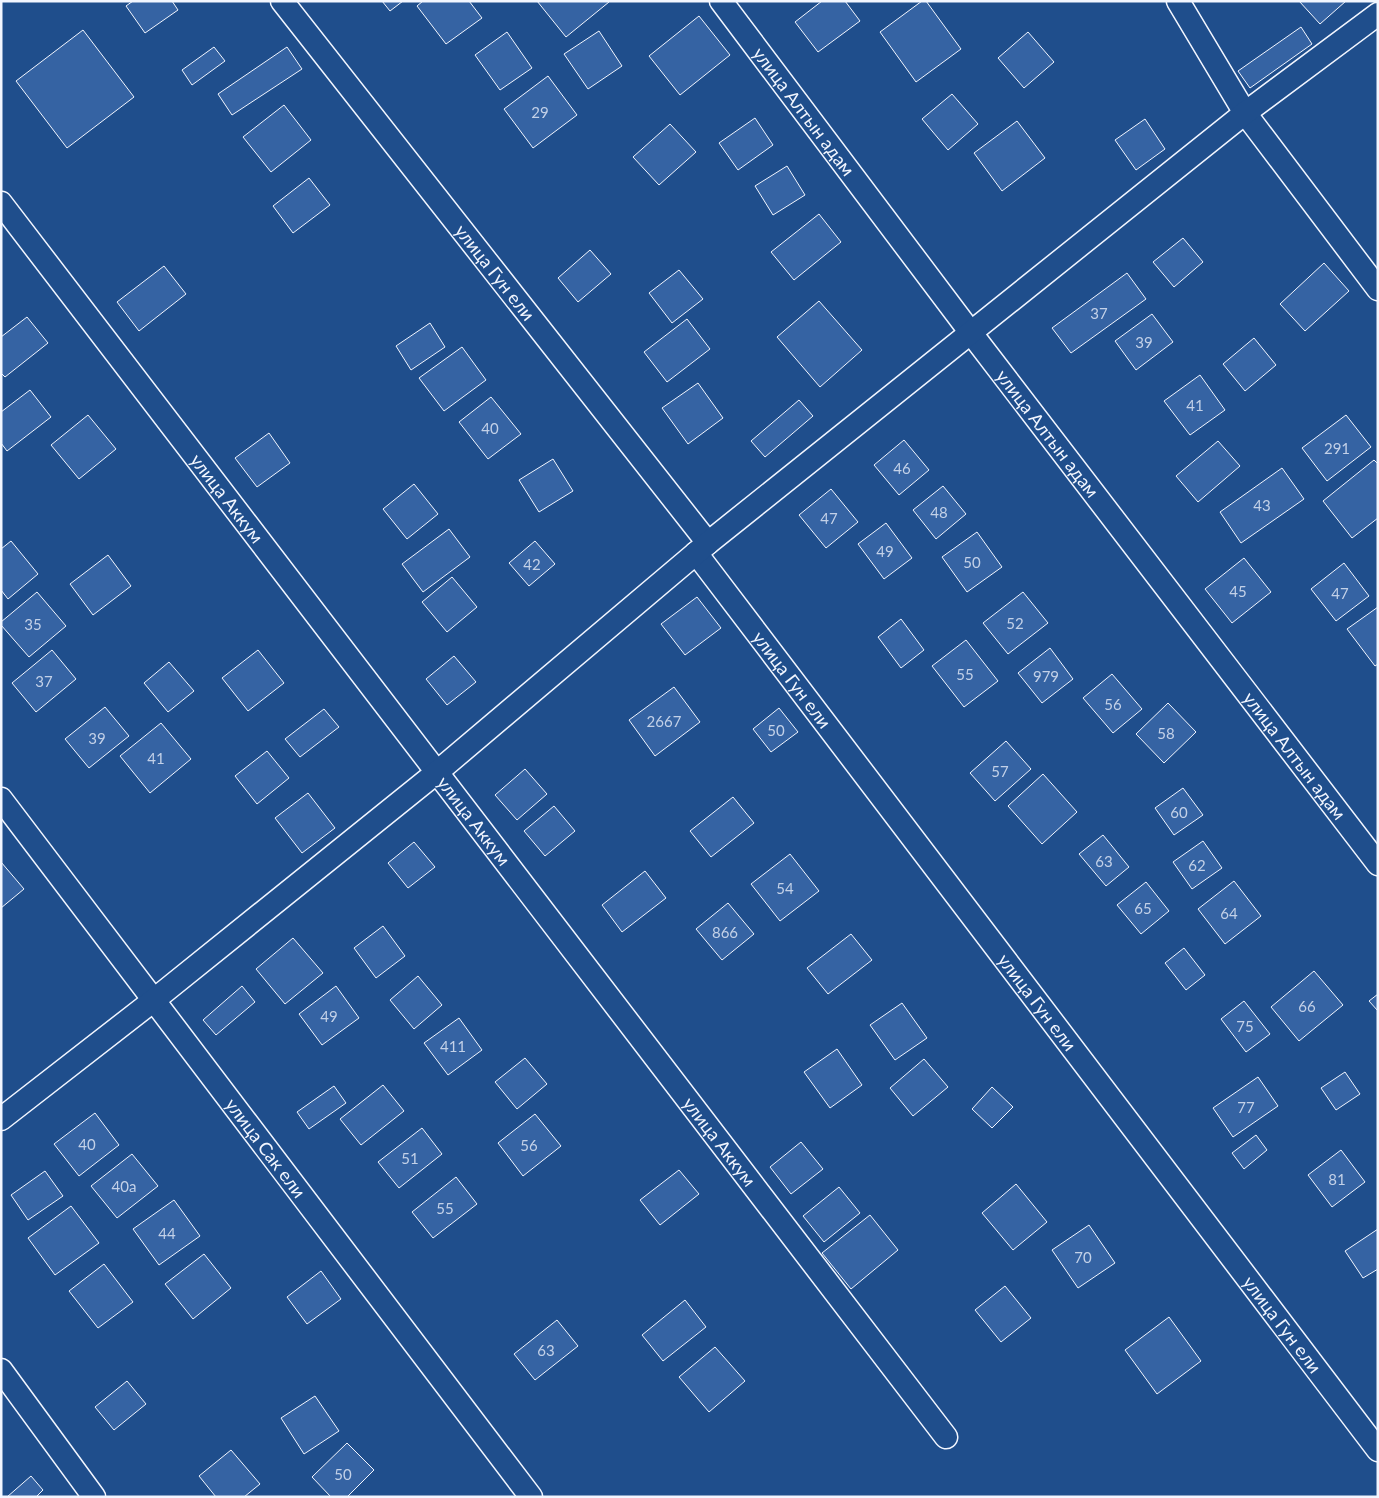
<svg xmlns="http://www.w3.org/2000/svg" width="1379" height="1498" viewBox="0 0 1379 1498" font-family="Lato,sans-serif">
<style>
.building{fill:#3563a3;stroke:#f2f6ff}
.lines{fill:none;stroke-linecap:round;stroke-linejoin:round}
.minor-casing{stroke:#f2f6ff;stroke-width:25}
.minor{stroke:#1f4e8c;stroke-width:22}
.labels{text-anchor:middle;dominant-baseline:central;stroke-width:4;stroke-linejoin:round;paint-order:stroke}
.number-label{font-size:15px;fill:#c3d1e8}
.street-label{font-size:18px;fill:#f2f6ff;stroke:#1f4e8c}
</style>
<rect width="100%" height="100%" fill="#1f4e8c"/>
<!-- building -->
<g class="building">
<path d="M133 1H172L178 10 145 33 126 6Z"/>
<path d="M382 1H403L390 11Z"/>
<path d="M423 1H469L482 18 446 44 417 6Z"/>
<path d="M537 1H608L609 2 566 37Z"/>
<path d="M822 1H845L860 21 818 52 795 22Z"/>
<path d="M922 1H926L961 49 916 82 880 32Z"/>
<path d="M1299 1H1346L1320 24Z"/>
<path d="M699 16 730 55 680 95 649 56Z"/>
<path d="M1301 27 1312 44 1250 88 1238 71Z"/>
<path d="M83 30 134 97 67 148 16 81Z"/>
<path d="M599 31 622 66 588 89 564 54Z"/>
<path d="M507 32 532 68 500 90 475 55Z"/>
<path d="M1028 32 1054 62 1024 88 998 58Z"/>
<path d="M214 47 225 61 192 85 182 70Z"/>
<path d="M287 47 302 69 232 115 218 94Z"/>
<path d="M548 76 577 115 533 148 504 109Z"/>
<path d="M952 94 978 124 948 150 922 119Z"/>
<path d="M284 105 311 140 271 172 243 137Z"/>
<path d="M755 118 773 145 738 170 719 143Z"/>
<path d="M1145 119 1165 149 1136 170 1115 140Z"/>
<path d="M1017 121 1045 158 1002 191 974 153Z"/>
<path d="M670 124 696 152 659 185 633 157Z"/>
<path d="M787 166 805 195 773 215 755 186Z"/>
<path d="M309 178 330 205 293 233 273 206Z"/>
<path d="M819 214 841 242 794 280 771 252Z"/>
<path d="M1183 238 1203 262 1174 287 1153 262Z"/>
<path d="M590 250 611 274 578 302 558 278Z"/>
<path d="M1324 263 1349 291 1305 331 1280 304Z"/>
<path d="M164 266 186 294 139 331 117 302Z"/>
<path d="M679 270 703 299 672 323 649 293Z"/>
<path d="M1127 273 1146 299 1071 353 1052 328Z"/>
<path d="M819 301 862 350 820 387 777 337Z"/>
<path d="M1152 314 1173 342 1136 370 1115 341Z"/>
<path d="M27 317 48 343 5 377 1 373V337Z"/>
<path d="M687 319 710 349 667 382 644 352Z"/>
<path d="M430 323 445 347 411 370 396 346Z"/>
<path d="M1254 338 1276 365 1245 391 1223 364Z"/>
<path d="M462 347 486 380 444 411 419 378Z"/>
<path d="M1200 375 1225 410 1190 435 1164 401Z"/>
<path d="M698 383 723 418 688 444 662 408Z"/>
<path d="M30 390 51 417 7 451 1 443V412Z"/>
<path d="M491 397 521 434 488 459 459 422Z"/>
<path d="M799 400 813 416 765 457 751 441Z"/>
<path d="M88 415 116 449 79 479 51 445Z"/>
<path d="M1346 415 1371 447 1327 481 1302 448Z"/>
<path d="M269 433 290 463 257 487 235 458Z"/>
<path d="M904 440 929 470 899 495 874 465Z"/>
<path d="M1218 441 1240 466 1198 502 1176 476Z"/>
<path d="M553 459 573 491 539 512 519 480Z"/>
<path d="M1374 460 1378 464V518L1352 538 1323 501Z"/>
<path d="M1282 468 1304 499 1241 543 1220 512Z"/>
<path d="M414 484 438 514 407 539 383 509Z"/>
<path d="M943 486 966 514 936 539 913 510Z"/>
<path d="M831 489 858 522 826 548 799 515Z"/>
<path d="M886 523 912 558 884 579 858 544Z"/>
<path d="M449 529 470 557 423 592 402 564Z"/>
<path d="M977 532 1002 567 967 592 942 557Z"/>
<path d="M11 541 38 574 8 599 1 590V549Z"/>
<path d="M535 541 555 564 529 586 509 563Z"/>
<path d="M108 555 131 586 93 615 70 584Z"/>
<path d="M1244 558 1271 592 1232 623 1205 589Z"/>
<path d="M1344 563 1369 596 1336 621 1311 589Z"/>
<path d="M452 577 477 607 447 632 422 602Z"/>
<path d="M37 592 66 626 29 657 1 625V622Z"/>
<path d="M1023 592 1048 623 1008 654 983 623Z"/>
<path d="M697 597 721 628 685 655 661 624Z"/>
<path d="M1378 607V664L1375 666 1347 629Z"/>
<path d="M901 619 924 650 901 668 878 637Z"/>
<path d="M966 640 998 681 964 707 932 666Z"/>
<path d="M1050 648 1073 679 1042 703 1018 673Z"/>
<path d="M52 650 76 679 36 712 12 683Z"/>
<path d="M258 650 284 683 248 711 222 678Z"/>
<path d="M454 656 476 682 447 705 426 679Z"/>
<path d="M169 662 194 691 168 712 144 683Z"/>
<path d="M1112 674 1142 709 1113 733 1083 698Z"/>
<path d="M674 687 700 722 655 756 629 720Z"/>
<path d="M1168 703 1196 732 1164 763 1136 734Z"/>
<path d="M105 707 129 736 89 768 65 739Z"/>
<path d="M779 708 798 732 771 752 753 729Z"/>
<path d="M324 709 339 727 300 757 285 739Z"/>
<path d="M161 723 191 759 150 793 120 756Z"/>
<path d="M1006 741 1031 769 995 801 970 773Z"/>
<path d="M267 751 289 778 257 804 235 776Z"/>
<path d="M525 769 547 794 517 820 495 795Z"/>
<path d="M1043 774 1077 812 1042 844 1008 806Z"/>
<path d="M1183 788 1203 815 1174 835 1155 808Z"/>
<path d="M308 793 335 828 302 853 275 818Z"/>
<path d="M733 797 754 823 711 857 690 831Z"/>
<path d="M554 806 575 831 545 856 524 831Z"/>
<path d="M1103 835 1129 867 1106 886 1079 854Z"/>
<path d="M1203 841 1222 868 1192 889 1173 862Z"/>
<path d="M414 842 435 867 408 888 388 863Z"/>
<path d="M790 854 819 891 780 921 751 884Z"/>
<path d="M1 862 24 889 1 908Z"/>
<path d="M645 871 666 898 622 932 602 905Z"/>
<path d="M1234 881 1261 916 1225 944 1198 909Z"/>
<path d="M1146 882 1169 911 1141 934 1117 905Z"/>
<path d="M728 903 754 934 722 960 696 929Z"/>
<path d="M383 926 405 956 376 978 354 948Z"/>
<path d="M851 934 872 960 828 994 807 968Z"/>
<path d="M293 938 323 973 285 1004 256 969Z"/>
<path d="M1184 948 1205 975 1186 990 1165 963Z"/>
<path d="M1314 971 1343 1005 1299 1041 1271 1007Z"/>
<path d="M418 976 442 1005 414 1029 390 1000Z"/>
<path d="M242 986 255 1002 216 1035 203 1020Z"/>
<path d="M336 986 359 1018 322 1045 299 1014Z"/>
<path d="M1378 994V1011L1369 1001Z"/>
<path d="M1244 1001 1270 1034 1246 1052 1221 1019Z"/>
<path d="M902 1003 927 1038 895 1060 870 1025Z"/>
<path d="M459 1018 482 1050 448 1075 424 1043Z"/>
<path d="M837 1049 862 1085 830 1108 804 1072Z"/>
<path d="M525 1058 547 1084 517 1109 495 1082Z"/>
<path d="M924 1059 948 1087 913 1116 890 1088Z"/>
<path d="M1345 1072 1360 1094 1336 1110 1321 1088Z"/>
<path d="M1258 1077 1278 1106 1233 1137 1213 1108Z"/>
<path d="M383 1085 404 1111 361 1145 340 1119Z"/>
<path d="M334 1086 346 1103 309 1129 297 1112Z"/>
<path d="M992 1087 1013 1107 992 1128 972 1109Z"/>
<path d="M95 1113 119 1145 79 1176 54 1144Z"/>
<path d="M535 1114 561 1146 523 1176 498 1143Z"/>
<path d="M422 1128 442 1154 399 1188 378 1162Z"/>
<path d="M1256 1135 1267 1150 1244 1169 1232 1153Z"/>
<path d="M801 1142 823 1169 791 1194 770 1167Z"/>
<path d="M1341 1150 1365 1182 1332 1207 1308 1175Z"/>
<path d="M132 1154 158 1186 117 1218 91 1186Z"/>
<path d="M679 1170 699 1194 660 1225 640 1200Z"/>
<path d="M45 1171 63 1196 28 1220 11 1195Z"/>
<path d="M456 1177 477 1204 433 1238 412 1212Z"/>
<path d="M1016 1184 1047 1222 1013 1250 982 1213Z"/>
<path d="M839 1187 860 1213 824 1242 803 1216Z"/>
<path d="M174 1200 200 1236 159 1265 133 1229Z"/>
<path d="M71 1206 99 1243 55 1275 28 1238Z"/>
<path d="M870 1215 898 1250 851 1289 822 1253Z"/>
<path d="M1089 1225 1115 1263 1078 1288 1052 1250Z"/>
<path d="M1378 1229V1269L1363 1278 1345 1251Z"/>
<path d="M204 1254 231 1288 193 1319 165 1284Z"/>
<path d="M104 1264 133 1302 98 1328 69 1291Z"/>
<path d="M321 1271 341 1299 307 1324 287 1297Z"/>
<path d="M1005 1286 1031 1318 1001 1342 975 1310Z"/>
<path d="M685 1300 706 1327 663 1361 642 1335Z"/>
<path d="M1169 1317 1201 1361 1157 1394 1125 1350Z"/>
<path d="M557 1320 578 1346 535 1380 514 1354Z"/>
<path d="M715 1347 745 1381 709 1412 679 1377Z"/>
<path d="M127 1381 146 1404 114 1430 95 1407Z"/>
<path d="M315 1396 339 1431 304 1454 281 1418Z"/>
<path d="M347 1443 374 1470 347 1497H331L312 1477Z"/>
<path d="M231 1450 260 1484 244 1497H216L199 1476Z"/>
<path d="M31 1476 43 1490 36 1497H7Z"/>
</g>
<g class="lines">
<defs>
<g id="minor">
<path id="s1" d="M282 1 708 543"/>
<path id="s2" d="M721 1 971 333 1378 864"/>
<path d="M1178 1 1245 113 1378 289"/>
<path id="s3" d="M1 203 946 1437"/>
<path id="s4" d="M696 553 1378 1450"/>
<path id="s5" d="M1 799 531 1497"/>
<path d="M1 1119 154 1000 436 773 708 543 1245 113 1378 14"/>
<path d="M1 1370 94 1497"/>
</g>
</defs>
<!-- minor casing -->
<use href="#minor" class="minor-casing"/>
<!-- minor -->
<use href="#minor" class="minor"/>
</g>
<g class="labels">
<!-- number labels -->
<g class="number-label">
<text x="540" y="112">29</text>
<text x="1099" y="313">37</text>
<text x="1144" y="342">39</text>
<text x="1195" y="405">41</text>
<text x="490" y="428">40</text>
<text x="1337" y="448">291</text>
<text x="902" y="468">46</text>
<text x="1262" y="505">43</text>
<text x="939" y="512">48</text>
<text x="829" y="518">47</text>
<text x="885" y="551">49</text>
<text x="972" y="562">50</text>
<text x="532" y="564">42</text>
<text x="1238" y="591">45</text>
<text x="1340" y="593">47</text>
<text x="1015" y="623">52</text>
<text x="33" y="624">35</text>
<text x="965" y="674">55</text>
<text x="1046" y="676">979</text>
<text x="44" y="681">37</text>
<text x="1113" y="704">56</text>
<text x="664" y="721">2667</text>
<text x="776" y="730">50</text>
<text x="1166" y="733">58</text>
<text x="97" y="738">39</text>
<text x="156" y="758">41</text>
<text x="1000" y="771">57</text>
<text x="1179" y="812">60</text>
<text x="1104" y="861">63</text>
<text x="1197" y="865">62</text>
<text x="785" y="888">54</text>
<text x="1143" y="908">65</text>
<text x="1229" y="913">64</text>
<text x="725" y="932">866</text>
<text x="1307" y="1006">66</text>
<text x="329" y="1016">49</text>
<text x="1245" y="1026">75</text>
<text x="453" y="1046">411</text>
<text x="1246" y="1107">77</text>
<text x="87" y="1144">40</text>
<text x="529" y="1145">56</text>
<text x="410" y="1158">51</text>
<text x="1337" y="1179">81</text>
<text x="124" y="1186">40а</text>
<text x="445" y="1208">55</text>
<text x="167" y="1233">44</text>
<text x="1083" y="1257">70</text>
<text x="546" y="1350">63</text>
<text x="343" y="1474">50</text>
</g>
<!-- street labels -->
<g class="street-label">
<text stroke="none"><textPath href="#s2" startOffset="138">улица Алтын адам</textPath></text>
<text stroke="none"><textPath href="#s1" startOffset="345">улица Гун ели</textPath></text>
<text stroke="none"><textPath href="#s2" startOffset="542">улица Алтын адам</textPath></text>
<text stroke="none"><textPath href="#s3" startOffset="372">улица Аккум</textPath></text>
<text stroke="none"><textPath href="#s4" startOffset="159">улица Гун ели</textPath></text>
<text stroke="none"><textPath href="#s2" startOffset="948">улица Алтын адам</textPath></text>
<text stroke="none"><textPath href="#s3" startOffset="778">улица Аккум</textPath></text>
<text stroke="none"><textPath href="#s4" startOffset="564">улица Гун ели</textPath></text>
<text stroke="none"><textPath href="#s3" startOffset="1182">улица Аккум</textPath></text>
<text stroke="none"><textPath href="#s5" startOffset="438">улица Сак ели</textPath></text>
<text stroke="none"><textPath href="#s4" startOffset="969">улица Гун ели</textPath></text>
</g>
</g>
<!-- border -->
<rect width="1379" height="1498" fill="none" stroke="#f2f6ff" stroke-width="5"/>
</svg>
